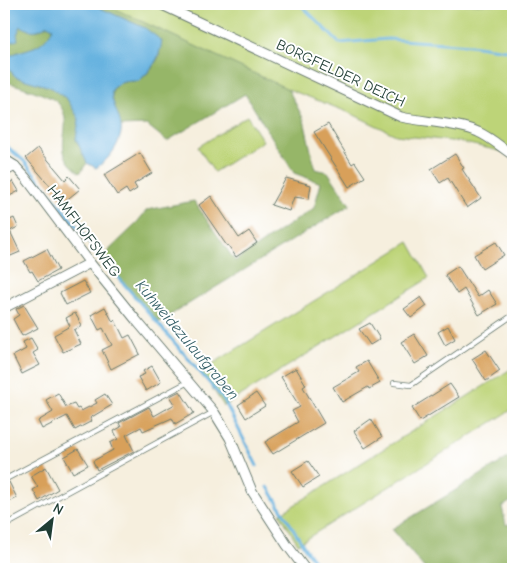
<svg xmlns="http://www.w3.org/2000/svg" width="517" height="573" viewBox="0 0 517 573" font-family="'Comic Neue',sans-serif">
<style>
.green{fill:#bdd478;stroke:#6e8856}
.forest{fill:#96b668;stroke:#5a7a4e}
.water{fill:#67b3e0;stroke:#43788a}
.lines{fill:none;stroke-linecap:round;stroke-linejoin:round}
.stream{stroke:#67b3e0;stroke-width:3}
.building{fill:#d8a05a}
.lane-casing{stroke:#6a7b70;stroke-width:6}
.street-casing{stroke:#6a7b70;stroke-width:11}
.lane{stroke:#fff;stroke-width:4.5}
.street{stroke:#fff;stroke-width:9}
.labels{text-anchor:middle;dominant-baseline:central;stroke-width:4;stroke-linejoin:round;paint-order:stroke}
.street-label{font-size:15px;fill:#1f3d34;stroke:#fff}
.water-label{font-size:16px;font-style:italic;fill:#356068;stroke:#fff}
</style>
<rect width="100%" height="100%" fill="#fff"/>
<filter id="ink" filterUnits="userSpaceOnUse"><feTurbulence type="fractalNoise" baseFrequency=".02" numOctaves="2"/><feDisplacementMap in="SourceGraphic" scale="10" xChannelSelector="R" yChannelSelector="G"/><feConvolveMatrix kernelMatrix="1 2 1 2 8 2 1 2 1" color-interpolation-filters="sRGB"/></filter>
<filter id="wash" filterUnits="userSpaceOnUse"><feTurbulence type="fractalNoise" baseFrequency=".0096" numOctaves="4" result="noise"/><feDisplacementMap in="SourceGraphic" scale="20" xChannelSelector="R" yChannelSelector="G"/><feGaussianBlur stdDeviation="1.12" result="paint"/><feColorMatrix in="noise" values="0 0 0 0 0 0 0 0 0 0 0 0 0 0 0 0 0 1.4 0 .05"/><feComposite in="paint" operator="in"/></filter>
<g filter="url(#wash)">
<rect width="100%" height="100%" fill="#f6efde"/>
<!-- green -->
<g class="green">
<path d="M104 4H513V154L460 142 396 135 350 113 288 89Z"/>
<path d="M247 116 263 141 214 172 198 147Z"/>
<path d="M409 242 429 278 224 406 201 371Z"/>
<path d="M511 369 513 373V409L298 544 280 514Z"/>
</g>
<!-- forest -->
<g class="forest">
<path d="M4 4H7L10 14 7 35 17 34 21 26C31 32 38 32 47 25L54 28C39 54 26 45 4 59Z"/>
<path d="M91 4H104L288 89 304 120 315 169 328 172 350 205 159 322 100 259 134 226 147 210 194 201 235 261 314 208 321 183 294 173 245 94 167 141 147 125 120 126C113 100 100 80 139 81L151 70 160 55 145 28Z"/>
<path d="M4 64 16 77 50 87 67 99 79 119 76 139 87 163 80 173C74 168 68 163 65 155 59 139 73 120 58 103 51 95 15 85 4 81Z"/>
<path d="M513 455V500L502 507 506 525 513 523V569H425L392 529Z"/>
</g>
<!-- water -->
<path class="water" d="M7 4H91L145 28 162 41C159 60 153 68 139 81 88 80 125 112 121 133 118 148 108 160 96 168L87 163 76 139 79 119 67 99 50 87 16 77 4 64V59C26 45 39 54 53 28L47 25C38 32 31 32 21 26L17 34 18 40 10 42 7 35 10 14Z"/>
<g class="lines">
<!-- stream -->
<g class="stream">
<path d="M300 4 339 43 388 39 470 45 513 51"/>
<path d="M4 144 24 161 93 247"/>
<path d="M105 262 224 400 257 466"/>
<path d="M268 487 306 550 320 569"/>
</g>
</g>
<g id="blocks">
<!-- building -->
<g class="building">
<path d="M328 124 352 164 355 162 365 177 349 187 314 132Z"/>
<path d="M38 148 65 180 69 176 80 189 64 202 26 158Z"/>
<path d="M140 153 152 173 134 184 137 189 129 194 126 189 117 195 104 175Z"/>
<path d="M455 154 464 168 462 169 481 198 467 208 448 178 440 183 431 169Z"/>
<path d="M286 178 311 185 309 199 294 197 289 211 271 205Z"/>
<path d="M13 181 19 191 4 199V186Z"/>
<path d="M211 196 239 238 249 231 257 243 236 257 228 245 227 246 199 205Z"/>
<path d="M4 217 6 222 14 218 18 227 10 231 20 252 6 258 4 253Z"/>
<path d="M496 242 504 255 482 269 474 255Z"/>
<path d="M47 249 58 270 38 281 32 271 30 272 24 261Z"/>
<path d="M458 266 478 297 488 290 497 304 479 315 464 289 457 294 445 275Z"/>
<path d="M83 281 90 293 66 305 60 293Z"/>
<path d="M421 297 427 306 411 318 404 309Z"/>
<path d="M24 305 38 328 22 336 13 319 19 315 16 309Z"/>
<path d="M105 307 113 322 115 320 124 338 130 335 140 354 111 369 102 350 112 345 103 328 99 330 91 315Z"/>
<path d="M75 313 82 326 74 330 81 344 63 352 54 335 70 326 66 318Z"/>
<path d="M370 323 380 339 370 345 359 329Z"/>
<path d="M448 326 455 339 445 345 438 332Z"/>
<path d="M414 334 428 356 415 364 401 342Z"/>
<path d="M31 338 38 350 33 353 40 365 22 374 13 356 26 349 23 342Z"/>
<path d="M486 350 500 371 486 381 472 359Z"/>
<path d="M367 361 380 383 369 389 368 387 342 402 333 387 359 372 356 367Z"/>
<path d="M152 366 161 382 146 391 138 377 145 374 143 371Z"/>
<path d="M296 368 306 385 303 387 324 423 273 454 265 442 298 422 292 411 300 407 281 377Z"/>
<path d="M450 384 459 397 420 421 412 408Z"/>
<path d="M180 391 194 413 175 424 172 418 143 431 141 427 126 435 134 451 97 470 93 461 113 450 110 443 118 439 114 431 121 427 119 423 149 407 154 416 175 404 170 396Z"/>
<path d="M58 393 66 407 74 404 77 409 79 408 81 411 97 403 95 400 105 394 112 405 90 418 92 421 75 430 67 416 42 429 38 421 53 412 46 400Z"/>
<path d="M256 393 265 406 246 418 238 405Z"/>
<path d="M371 419 382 437 365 448 354 431Z"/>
<path d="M78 449 88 465 73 473 64 457Z"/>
<path d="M308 461 319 477 303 487 292 471Z"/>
<path d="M46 467 58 489 39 501 33 490 38 487 31 476Z"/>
<path d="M9 482 17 498 4 505V484Z"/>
</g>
</g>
</g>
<g filter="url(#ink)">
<use href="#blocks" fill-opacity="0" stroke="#6a7b70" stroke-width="1"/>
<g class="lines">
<defs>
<g id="lane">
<path d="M394 383 411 385 513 315"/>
<path d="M4 480 188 382"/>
<path d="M4 526 214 412"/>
</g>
<g id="street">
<path d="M160 4 401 117C424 122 459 123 478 132 490 137 502 148 513 155"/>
<path d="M4 159 15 166 26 178 90 263 136 320 214 412 230 438 252 491 287 545 305 569"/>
<path d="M4 172 15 166"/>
<path d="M4 308 90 263"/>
</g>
</defs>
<!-- lane casing -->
<use href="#lane" class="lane-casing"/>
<!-- street casing -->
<use href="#street" class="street-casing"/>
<!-- lane -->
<use href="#lane" class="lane"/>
<!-- street -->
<use href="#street" class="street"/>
</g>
</g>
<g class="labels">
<!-- street labels -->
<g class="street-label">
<text transform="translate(341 73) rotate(25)">BORGFELDER DEICH</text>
<text transform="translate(84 231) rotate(53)">HAMFHOFSWEG</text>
</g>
<!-- water labels -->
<g class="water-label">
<text transform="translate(187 340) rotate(50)">Kuhweidezulaufgraben</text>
</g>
</g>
<!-- margin -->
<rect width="517" height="573" fill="none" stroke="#fff" stroke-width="20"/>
<!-- north arrow -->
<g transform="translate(52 520) rotate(29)" stroke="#ffffff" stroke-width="4" paint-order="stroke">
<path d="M0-4L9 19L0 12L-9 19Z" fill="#1f3d34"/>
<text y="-8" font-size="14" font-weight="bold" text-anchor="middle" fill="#1f3d34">N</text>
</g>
</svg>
